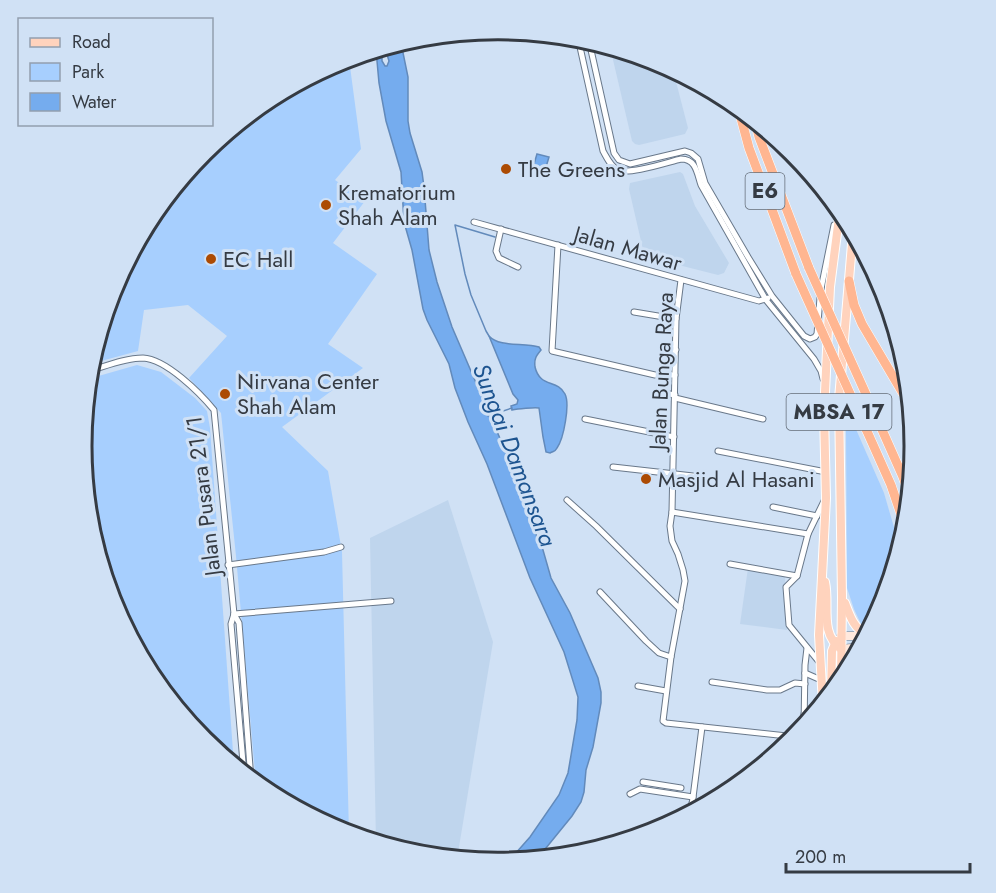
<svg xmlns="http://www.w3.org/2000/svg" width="996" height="893" viewBox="0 0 996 893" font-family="Jost,sans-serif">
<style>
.built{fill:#bfd5ed}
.green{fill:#a7cffe}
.water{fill:#75acee;stroke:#628abb;stroke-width:1.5}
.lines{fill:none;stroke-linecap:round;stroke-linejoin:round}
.stream{stroke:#628abb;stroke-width:1.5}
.street-casing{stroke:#69788a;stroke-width:7}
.secondary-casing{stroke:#69788a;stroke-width:9}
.primary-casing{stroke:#fff;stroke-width:10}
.highway-casing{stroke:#fff;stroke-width:10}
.street{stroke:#fff;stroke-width:5}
.secondary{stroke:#ffe9de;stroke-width:8}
.primary{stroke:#ffd3bd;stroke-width:8}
.highway{stroke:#ffb691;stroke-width:9}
.highway-bridge-casing{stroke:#fff;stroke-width:10;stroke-linecap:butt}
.highway-bridge{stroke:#ffb691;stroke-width:9}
.poi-dot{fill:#ac4b03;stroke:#d0e1f5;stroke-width:2}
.labels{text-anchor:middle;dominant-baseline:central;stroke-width:6;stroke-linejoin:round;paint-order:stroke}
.shield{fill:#d0e1f5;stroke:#646d78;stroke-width:1.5}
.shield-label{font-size:21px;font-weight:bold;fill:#353b43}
.poi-label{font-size:22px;fill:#353b43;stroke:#d0e1f5;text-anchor:start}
.street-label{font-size:22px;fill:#353b43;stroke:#d0e1f5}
.water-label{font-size:24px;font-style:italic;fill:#1d5490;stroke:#d0e1f5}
.rim{fill:none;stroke:#353b43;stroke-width:3}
</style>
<rect width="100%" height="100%" fill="#d0e1f5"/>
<!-- built -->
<g class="built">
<path d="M610 47 658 62 673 70 688 128 685 134 639 145 635 144 632 141Z"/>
<path d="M680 172 683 174 695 206 729 263 724 273 718 275 647 257 644 254 629 189 630 183Z"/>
<path d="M448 500 493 642 457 859 416 855 376 843 370 538Z"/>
<path d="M748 568 785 575 787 630 740 624Z"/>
</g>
<!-- green -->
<g class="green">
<path d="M349 59 361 149 335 180 365 201 333 243 377 274 328 344 363 368 282 427 328 471 342 552 349 834 338 831 266 793 256 784 236 556 221 413 189 378 227 336 188 305 144 310 138 351 90 364 113 287 152 215 204 152 267 100 339 62Z"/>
<path d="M137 365 161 372 195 398 207 411 210 428 234 766 203 741 152 678 113 606 89 527 82 446 88 379Z"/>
<path d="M851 418 884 493 900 548 883 606 871 627 861 624 854 609 847 588 846 431Z"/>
</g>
<!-- water -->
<g class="water">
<path d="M401 43 408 77V121L410 133 422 172 424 187 429 250 437 282 452 327 514 471 527 514 543 550 551 578 570 613 598 678 601 692V703L593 747 586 770 584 792 581 802 572 816 537 859 510 862 515 854 530 837 559 795 568 773 577 720 578 697 564 652 530 578 487 464 468 422 455 388 449 364 427 320 423 309 412 250 404 222 401 172 386 121 379 83 376 50 382 49V61L385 66H387L389 61 385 48Z"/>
<path d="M537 154 549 157 543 177 531 174Z"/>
<path d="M489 336C500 348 524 342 539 347L541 350C536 356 534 359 535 367 540 388 557 379 565 394 570 404 564 438 557 448 555 452 554 451 550 453L546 452 543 437 539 408C535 407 517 409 512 410L511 406 517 404 518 400 513 394Z"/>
</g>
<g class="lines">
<!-- stream -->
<g class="stream">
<path d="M489 336 486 331 471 295 465 274 455 225 495 237"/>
<path d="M488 416 512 408"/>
</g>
<defs>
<g id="street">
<path d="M578 38 603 151C607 158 611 167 618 170 629 175 668 162 681 159 696 159 697 173 701 185L766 300 814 359 821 371 823 379"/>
<path d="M589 41 614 153 619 160 630 164 685 151 691 153 698 159 705 183 748 257 772 296 804 336 810 339 815 337 817 334 820 298"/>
<path d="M474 222 759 301 768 298"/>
<path d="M501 229 496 251 499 258 518 267"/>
<path d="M558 245 552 351 655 375H675"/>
<path d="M681 280 676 319 672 512 670 526 672 541 678 554 683 570 685 581 671 657 663 721 666 723 796 737"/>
<path d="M821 289 834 225"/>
<path d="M634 312 676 319"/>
<path d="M663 347 676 350"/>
<path d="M89 371C106 366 125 358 143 358 166 359 200 393 214 410L234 614 231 624 244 774"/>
<path d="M658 392 675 395"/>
<path d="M675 398 763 419"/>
<path d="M585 419 674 437"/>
<path d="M718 451 826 472"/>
<path d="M613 467 702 477"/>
<path d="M567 500 596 526 680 609"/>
<path d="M773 507 817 516"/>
<path d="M672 512 808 534"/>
<path d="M730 564 797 576"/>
<path d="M228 565 324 552 341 547"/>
<path d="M600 592 646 641 659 653 671 657"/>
<path d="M234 614 239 623 251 780"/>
<path d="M234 614 391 601"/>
<path d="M820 663 789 625 786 587 797 576 808 534 824 501"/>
<path d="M805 673 821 680"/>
<path d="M712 682 767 690H780L795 683 805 684"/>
<path d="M638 686 666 691"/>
<path d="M804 714 814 715"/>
<path d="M804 727 805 665 807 648"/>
<path d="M643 782 681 788"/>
<path d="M630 794 640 789 693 797"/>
<path d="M692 803 708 804"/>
<path d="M691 813 702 727"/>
</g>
<g id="secondary">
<path d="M841 636H867"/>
<path d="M841 649 861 647"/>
</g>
<g id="primary">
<path d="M825 582C830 605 819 633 841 649"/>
<path d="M845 603C850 616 854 629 867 635"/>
<path d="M843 678 853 662"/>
<path d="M841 682 842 597 839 399 853 232"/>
<path d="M831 694 832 651 836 641"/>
<path d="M823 704 819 635 826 498 824 413 830 287 840 210"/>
</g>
<g id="highway">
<path d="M738 107 749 148 796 274"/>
<path d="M755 121 759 137 809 268"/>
<path d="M849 281 854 305 862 324 911 407"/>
<path d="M879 423 903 477 910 496"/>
<path d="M866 429 891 485 906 529"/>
</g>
</defs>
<!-- street casing -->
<use href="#street" class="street-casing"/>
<!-- secondary casing -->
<use href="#secondary" class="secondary-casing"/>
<!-- primary casing -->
<use href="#primary" class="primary-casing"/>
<!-- highway casing -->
<use href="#highway" class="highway-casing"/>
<!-- street -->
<use href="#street" class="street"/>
<!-- secondary -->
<use href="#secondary" class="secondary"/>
<!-- primary -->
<use href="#primary" class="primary"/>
<!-- highway -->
<use href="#highway" class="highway"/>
<defs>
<g id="highway-bridge">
<path d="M809 268 879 423"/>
<path d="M796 274 866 429"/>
</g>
</defs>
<!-- highway-bridge casing -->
<use href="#highway-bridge" class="highway-bridge-casing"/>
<!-- highway-bridge -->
<use href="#highway-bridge" class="highway-bridge"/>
</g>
<!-- markers -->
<g class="poi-dot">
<circle cx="506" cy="169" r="6"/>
<circle cx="326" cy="205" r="6"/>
<circle cx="211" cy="259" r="6"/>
<circle cx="225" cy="394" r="6"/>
<circle cx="646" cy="479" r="6"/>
</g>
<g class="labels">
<!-- shield labels -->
<g class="shield">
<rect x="745.5" y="173" width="39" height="36" rx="4.5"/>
<rect x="786.5" y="394" width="105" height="36" rx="4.5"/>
</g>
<g class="shield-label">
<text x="765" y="191">E6</text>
<text x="839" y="412">MBSA 17</text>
</g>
<!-- poi labels -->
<g class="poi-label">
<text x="518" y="169">The Greens</text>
<text x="338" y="192">Krematorium<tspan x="338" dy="25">Shah Alam</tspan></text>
<text x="223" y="259">EC Hall</text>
<text x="237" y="381">Nirvana Center<tspan x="237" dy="25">Shah Alam</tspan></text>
<text x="658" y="479">Masjid Al Hasani</text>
</g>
<!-- street labels -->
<g class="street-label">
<text transform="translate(628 248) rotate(16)">Jalan Mawar</text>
<text transform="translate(661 371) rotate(-87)">Jalan Bunga Raya</text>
<text transform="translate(203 496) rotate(-97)">Jalan Pusara 21/1</text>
</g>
<!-- water labels -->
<g class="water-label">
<text transform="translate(515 455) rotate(69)">Sungai Damansara</text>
</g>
</g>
<!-- crop -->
<path d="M0 0H996V893H0ZM92 446a406 406 0 1 1 812 0a406 406 0 1 1-812 0Z" fill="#d0e1f5" fill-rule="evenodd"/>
<path class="rim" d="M92 446a406 406 0 1 1 812 0a406 406 0 1 1-812 0Z"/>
<!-- legend -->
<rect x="18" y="18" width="195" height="108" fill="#d0e1f5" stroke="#929fae" stroke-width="1.5"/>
<rect x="30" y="38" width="30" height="9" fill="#ffd3bd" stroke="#929fae" stroke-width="1.5"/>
<text x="72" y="48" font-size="18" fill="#353b43">Road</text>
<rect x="30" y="63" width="30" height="18" fill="#a7cffe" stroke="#929fae" stroke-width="1.5"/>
<text x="72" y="78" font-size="18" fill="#353b43">Park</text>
<rect x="30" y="93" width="30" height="18" fill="#75acee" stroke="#929fae" stroke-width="1.5"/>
<text x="72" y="108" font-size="18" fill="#353b43">Water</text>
<!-- scale -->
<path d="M786 863v9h184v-9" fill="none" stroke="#353b43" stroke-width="3"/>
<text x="795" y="863" font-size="18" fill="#353b43" stroke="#d0e1f5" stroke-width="4.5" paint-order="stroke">200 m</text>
</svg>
